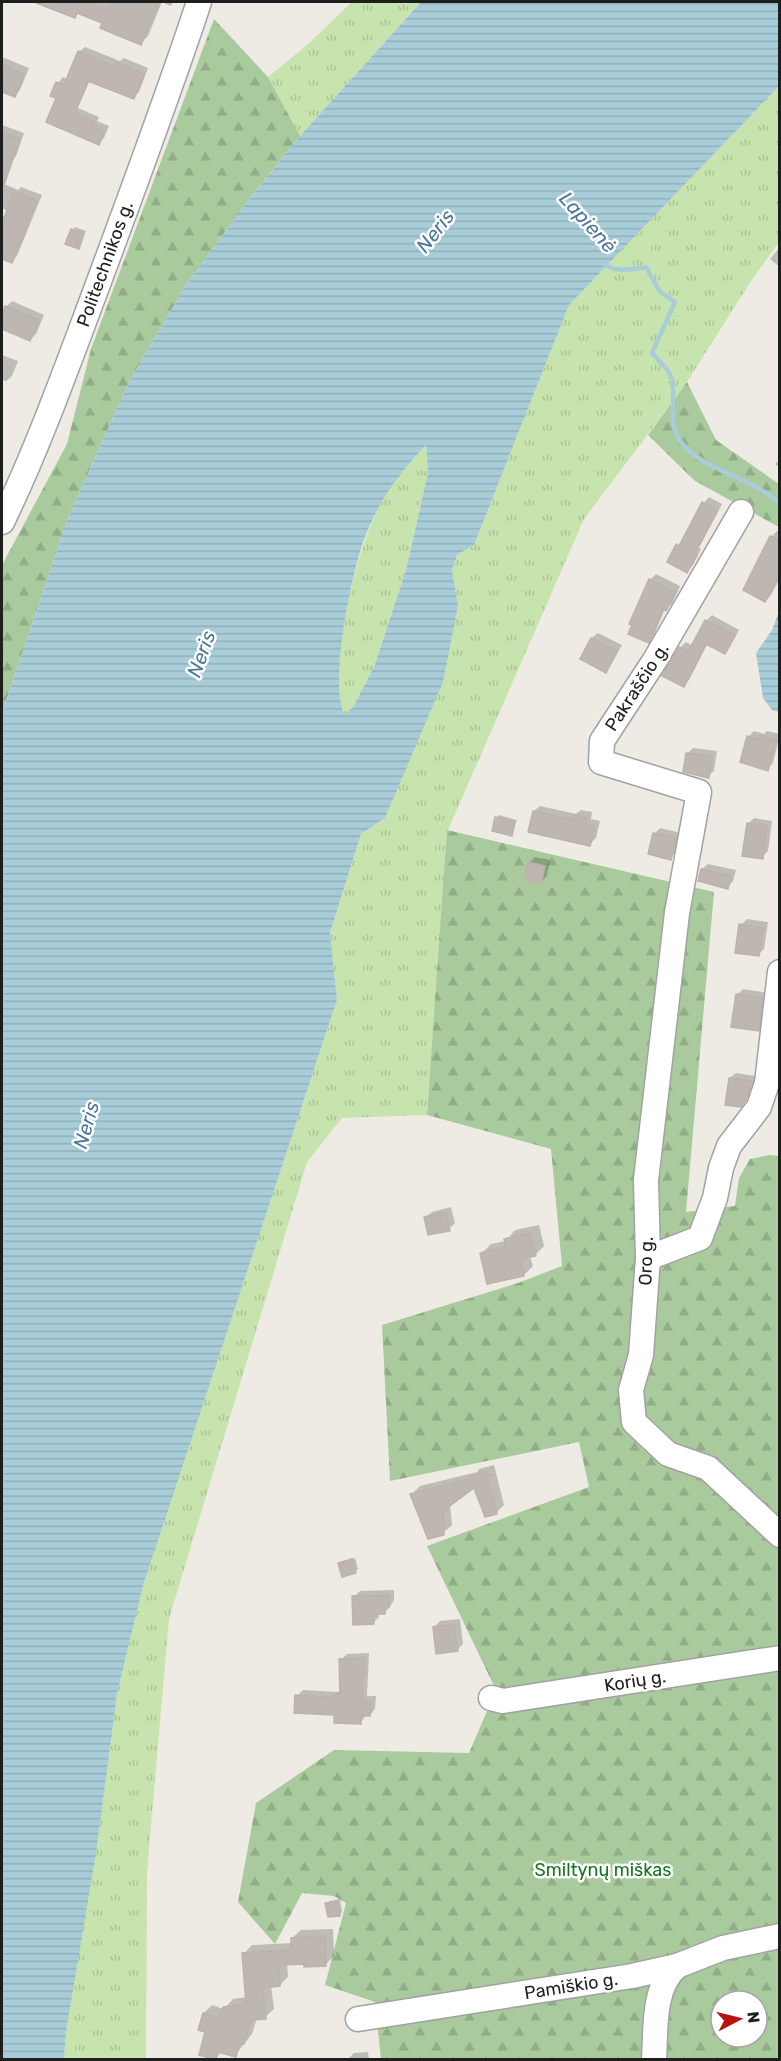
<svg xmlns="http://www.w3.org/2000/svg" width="781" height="2061" viewBox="0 0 781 2061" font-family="Rubik,sans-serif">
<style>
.grass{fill:url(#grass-tufts)}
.forest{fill:url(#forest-firs);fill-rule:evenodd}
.water{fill:url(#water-rules);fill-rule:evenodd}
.shadow{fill:#0003}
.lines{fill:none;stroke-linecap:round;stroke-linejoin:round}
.stream{stroke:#a8cdd8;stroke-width:4.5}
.building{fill:#beb7b1;stroke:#beb2a8;stroke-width:1.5}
.minor-casing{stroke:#a2a2a2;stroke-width:27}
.minor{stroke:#fff;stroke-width:24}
.labels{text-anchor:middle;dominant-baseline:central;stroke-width:5;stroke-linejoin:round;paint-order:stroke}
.street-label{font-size:18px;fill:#1e1e1e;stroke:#fff}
.park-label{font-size:18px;fill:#14731d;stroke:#fff}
.water-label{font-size:20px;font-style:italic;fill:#4f769e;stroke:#fff}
</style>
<defs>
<pattern id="grass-tufts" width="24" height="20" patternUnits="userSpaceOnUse" patternTransform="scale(1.5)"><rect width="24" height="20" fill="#c8e4ae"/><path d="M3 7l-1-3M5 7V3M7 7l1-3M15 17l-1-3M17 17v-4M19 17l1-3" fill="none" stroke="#abc395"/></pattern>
<pattern id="forest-firs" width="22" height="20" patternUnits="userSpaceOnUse" patternTransform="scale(1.5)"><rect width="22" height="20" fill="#a9ca9c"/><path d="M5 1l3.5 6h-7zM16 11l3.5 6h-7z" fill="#91ad86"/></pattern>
<pattern id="water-rules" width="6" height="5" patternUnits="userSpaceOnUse" patternTransform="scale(1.5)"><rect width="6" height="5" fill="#a8cdd8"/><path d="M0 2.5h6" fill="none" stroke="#90b0b9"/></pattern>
</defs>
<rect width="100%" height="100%" fill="#eeebe4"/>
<!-- grass -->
<g class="grass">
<path d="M352 2H421L300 136 268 77 307 45Z"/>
<path d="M779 86V242L751 281 687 382 584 519 448 830 427 1115 342 1118 307 1162 169 1619 147 1872 146 2059 64 2060 66 2032 117 1694 143 1586 337 1000 330 934 361 834 385 818 458 606 452 570 457 555 474 545 569 305Z"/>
<path d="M426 445 428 473 406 570 374 667 353 707 344 716C327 666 355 554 379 507 388 488 411 460 426 445Z"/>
</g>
<!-- forest -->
<g class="forest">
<path d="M214 19 268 77 300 136 253 194 186 285 129 382 68 518 2 713V565L67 444 91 349Z"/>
<path d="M687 382 716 440 779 484V527L695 481 648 435Z"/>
<path d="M447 830 714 892 686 1212 735 1206 739 1178 750 1159 770 1155 779 1156V2059H381L375 2002 325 1985 346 1903 334 1896 302 1893 275 1944 238 1902 256 1803 334 1750 469 1753 496 1690 427 1546 589 1487 579 1442 390 1481 382 1325 518 1283 562 1266 551 1149 427 1115ZM721 2001H757V2037H721Z"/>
</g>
<!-- water -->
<g class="water">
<path d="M421 2H779V86L569 305 474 545 457 555 452 570 458 606 443 682 385 818 361 834 330 933 337 1000 143 1586 117 1694 96 1853 66 2032 64 2059H2V713L68 518 129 382 186 285 253 194 300 136ZM426 445 428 473 406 570 374 667 353 707 344 715C330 679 349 588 361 549 365 535 372 520 379 507 387 490 412 459 426 445Z"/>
<path d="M779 611 780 712H779L772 710 763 698 756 653 772 630Z"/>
</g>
<!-- shadow -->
<g class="shadow">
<path d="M60 2H174L170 6 162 2 148 36 141 43 104 22 79 12 74 17 57 10Z"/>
<path d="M85 47 120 61 124 58 148 68 139 92 133 97 90 80 78 108 99 117 97 121 109 126 104 138 99 143 58 97 52 95 58 83 63 77 68 79 79 52Z"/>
<path d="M2 57 29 68 20 90 14 96 2 91Z"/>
<path d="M2 125 24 133 16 156 11 162 2 159Z"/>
<path d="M2 183 18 190 21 187 42 195 17 256 11 262 2 258V226L8 211 2 208Z"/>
<path d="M75 227 86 231 78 247 67 243Z"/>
<path d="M780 247V267L770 259Z"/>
<path d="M12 301 44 315 36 334 30 340 2 324V317L6 307Z"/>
<path d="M2 355 18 361 12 376 6 381 2 380Z"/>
<path d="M780 459V468L775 464Z"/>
<path d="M709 497 722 504 699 548 701 549 693 565 687 571 678 545 684 540 704 503Z"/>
<path d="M777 531 780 532V578L771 595 765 601 745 590 771 537Z"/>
<path d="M656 574 680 586 672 604 665 609 654 635 648 641 650 580Z"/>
<path d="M712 615 739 630 730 646 725 652 708 643 689 680 683 685 664 675 680 648 686 642 693 646 706 621Z"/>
<path d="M598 633 622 645 611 665 606 671 582 658 592 638Z"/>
<path d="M754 731 764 734 767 731 780 734 773 763 768 769 748 737Z"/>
<path d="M693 748 717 751 714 771 708 776 687 754Z"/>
<path d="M540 806 576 814 581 810 592 812 591 819 600 821 596 838 590 844 534 811Z"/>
<path d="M499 815 517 820 511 834 497 818Z"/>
<path d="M754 818 772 821 768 851 762 857 748 824Z"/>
<path d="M660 828 681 833 676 852 670 858 654 834Z"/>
<path d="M535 857 550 860 547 876 541 882 529 863Z"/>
<path d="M708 864 736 870 733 881 728 887 702 869Z"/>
<path d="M747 919 768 922 764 949 758 955 741 925Z"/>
<path d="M743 989 768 993 764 1024 758 1030 737 995Z"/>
<path d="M736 1073 755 1076 752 1093 740 1106 730 1078Z"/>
<path d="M451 1207 455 1223 449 1229 426 1217 432 1212Z"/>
<path d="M539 1225 544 1246 535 1255 530 1256 533 1266 524 1275 482 1253 491 1244 506 1241 515 1230Z"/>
<path d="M494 1465 504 1505 496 1513 474 1485 450 1504 452 1525 443 1533 412 1494 420 1486 477 1472 479 1469Z"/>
<path d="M355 1558 358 1569 355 1572 340 1564Z"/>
<path d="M394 1590V1600L390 1607 384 1613H379V1617L373 1623 354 1597 360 1591Z"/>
<path d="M460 1619 463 1644 457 1650 434 1627 440 1621Z"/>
<path d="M369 1653 367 1696H376L375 1709 370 1715H366L361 1722 336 1714 297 1696 303 1690 338 1692 342 1688 341 1660 347 1654Z"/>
<path d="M340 1899 342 1912 340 1914 327 1903 330 1901Z"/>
<path d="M333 1929 334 1956 326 1964 306 1962 287 1963 288 1977 280 1985 271 1986 274 2009 265 2017 257 2018 252 2034 235 2055 222 2052 215 2058 204 2013 212 2005 224 2009 233 1999 247 1997 244 1954 252 1945 292 1943V1938L301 1930Z"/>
<path d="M368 2052 369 2060H341L349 2058 354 2053Z"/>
</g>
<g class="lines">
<!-- stream -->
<path class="stream" d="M604 264C615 273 632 269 646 267L660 292 675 302 652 353C658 360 670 370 672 379 676 398 668 421 679 439 698 470 752 476 780 504"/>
</g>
<!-- building -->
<g class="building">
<path d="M34 2H87L107 10 111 2H159L141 45 100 28 102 23 77 13 75 18Z"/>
<path d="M78 51 115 67 117 63 144 74 134 99 88 81 74 114 94 122 93 127 104 132 99 145 46 122 56 98 50 96 56 82 64 85Z"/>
<path d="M2 65 24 74 15 97 2 92Z"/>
<path d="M2 133 20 139 4 185H2Z"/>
<path d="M14 192 37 201 12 263 2 259V223Z"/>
<path d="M71 229 84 234 79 249 65 244Z"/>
<path d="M5 306 39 320 30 341 2 329V313Z"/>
<path d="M702 502 718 510 694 554 697 555 687 573 667 562 676 544 679 546Z"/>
<path d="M770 536 780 541V575L765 602 743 590Z"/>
<path d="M649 579 675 592 666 611 663 609 649 643 628 634 632 625 629 624Z"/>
<path d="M705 620 735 636 725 654 706 644 684 687 662 676 679 647 688 652Z"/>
<path d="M591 638 617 651 606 673 580 659Z"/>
<path d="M747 736 759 740 760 736 776 740 768 771 740 762Z"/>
<path d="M686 753 712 757 709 778 683 772Z"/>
<path d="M533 811 573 820 574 815 587 818 586 825 595 827 590 846 528 832Z"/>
<path d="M495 817 515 822 512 836 492 831Z"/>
<path d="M747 823 767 826 763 859 742 856Z"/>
<path d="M653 833 676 838 671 860 648 854Z"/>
<path d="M528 862 545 866 541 884 524 880Z"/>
<path d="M701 869 731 876 728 889 698 881Z"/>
<path d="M739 924 763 928 759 956 735 953Z"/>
<path d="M736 994 763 998 759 1031 731 1027Z"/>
<path d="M729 1078 751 1081 746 1100 741 1107 725 1105Z"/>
<path d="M446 1212 450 1231 428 1235 424 1217Z"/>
<path d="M530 1233 536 1256 521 1259 524 1276 487 1284 480 1253 506 1247 504 1239Z"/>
<path d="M486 1472 487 1475 492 1474 487 1477 497 1514 485 1517 474 1488 443 1511 444 1535 428 1539 410 1494 470 1479V1477Z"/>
<path d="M352 1559 356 1573 342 1577 338 1563Z"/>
<path d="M389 1595V1607H385V1614H373L374 1624 353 1625 352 1596Z"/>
<path d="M454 1624 458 1651 436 1654 433 1627Z"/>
<path d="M364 1658 365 1676 362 1677V1701H371L370 1716H361V1724L334 1723V1715L294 1713 295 1695 335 1698V1693H340L339 1659Z"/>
<path d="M338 1901 340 1916 328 1917 325 1903Z"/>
<path d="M325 1936 326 1966 304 1967V1964L279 1965 280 1986 263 1988 266 2019 251 2020 244 2044 240 2043 236 2057 218 2052 216 2060 199 2055 205 2032 198 2030 203 2013 219 2018 223 2007 246 2004 242 1953 291 1950V1938Z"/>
</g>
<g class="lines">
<defs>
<g id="minor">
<path d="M741 512 655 660 602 741 601 762 699 792 677 913 646 1180 648 1258 641 1355 631 1390 634 1422 668 1454 708 1468 780 1535"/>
<path d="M2 522C34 456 59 388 85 319 124 214 164 108 199 2"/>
<path d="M648 1258 700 1238 715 1198 721 1168 729 1146 759 1107 767 1083 780 972"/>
<path d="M491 1698 503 1701 780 1658"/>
<path d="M358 2019 632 1976 677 1966 723 1948 780 1936"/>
<path d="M654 2060C656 2029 652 1988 677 1966"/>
</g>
</defs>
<!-- minor casing -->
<use href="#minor" class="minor-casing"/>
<!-- minor -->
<use href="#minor" class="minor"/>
</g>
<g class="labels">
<!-- street labels -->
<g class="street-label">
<text transform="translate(105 264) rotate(-70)">Politechnikos g.</text>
<text transform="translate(637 687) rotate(-57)">Pakraščio g.</text>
<text transform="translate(646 1261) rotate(-88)">Oro g.</text>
<text transform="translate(635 1681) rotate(-9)">Korių g.</text>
<text transform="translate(571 1986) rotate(-9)">Pamiškio g.</text>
</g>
<!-- park labels -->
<g class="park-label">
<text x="603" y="1870">Smiltynų miškas</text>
</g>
<!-- water labels -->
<g class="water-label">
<text transform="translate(588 222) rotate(48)">Lapienė</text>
<text transform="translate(435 231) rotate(-52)">Neris</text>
<text transform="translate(201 654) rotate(-70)">Neris</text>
<text transform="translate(86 1125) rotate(-74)">Neris</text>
</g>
</g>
<!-- border -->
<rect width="781" height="2061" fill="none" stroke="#1e1e1e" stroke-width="6"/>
<!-- north arrow -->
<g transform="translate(739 2019) rotate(83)"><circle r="28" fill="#ffffff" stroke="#a5a5a5" stroke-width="1.5"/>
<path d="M0-4.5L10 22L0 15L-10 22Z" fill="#ba1211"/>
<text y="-9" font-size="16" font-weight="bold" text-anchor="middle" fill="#1e1e1e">N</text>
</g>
</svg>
